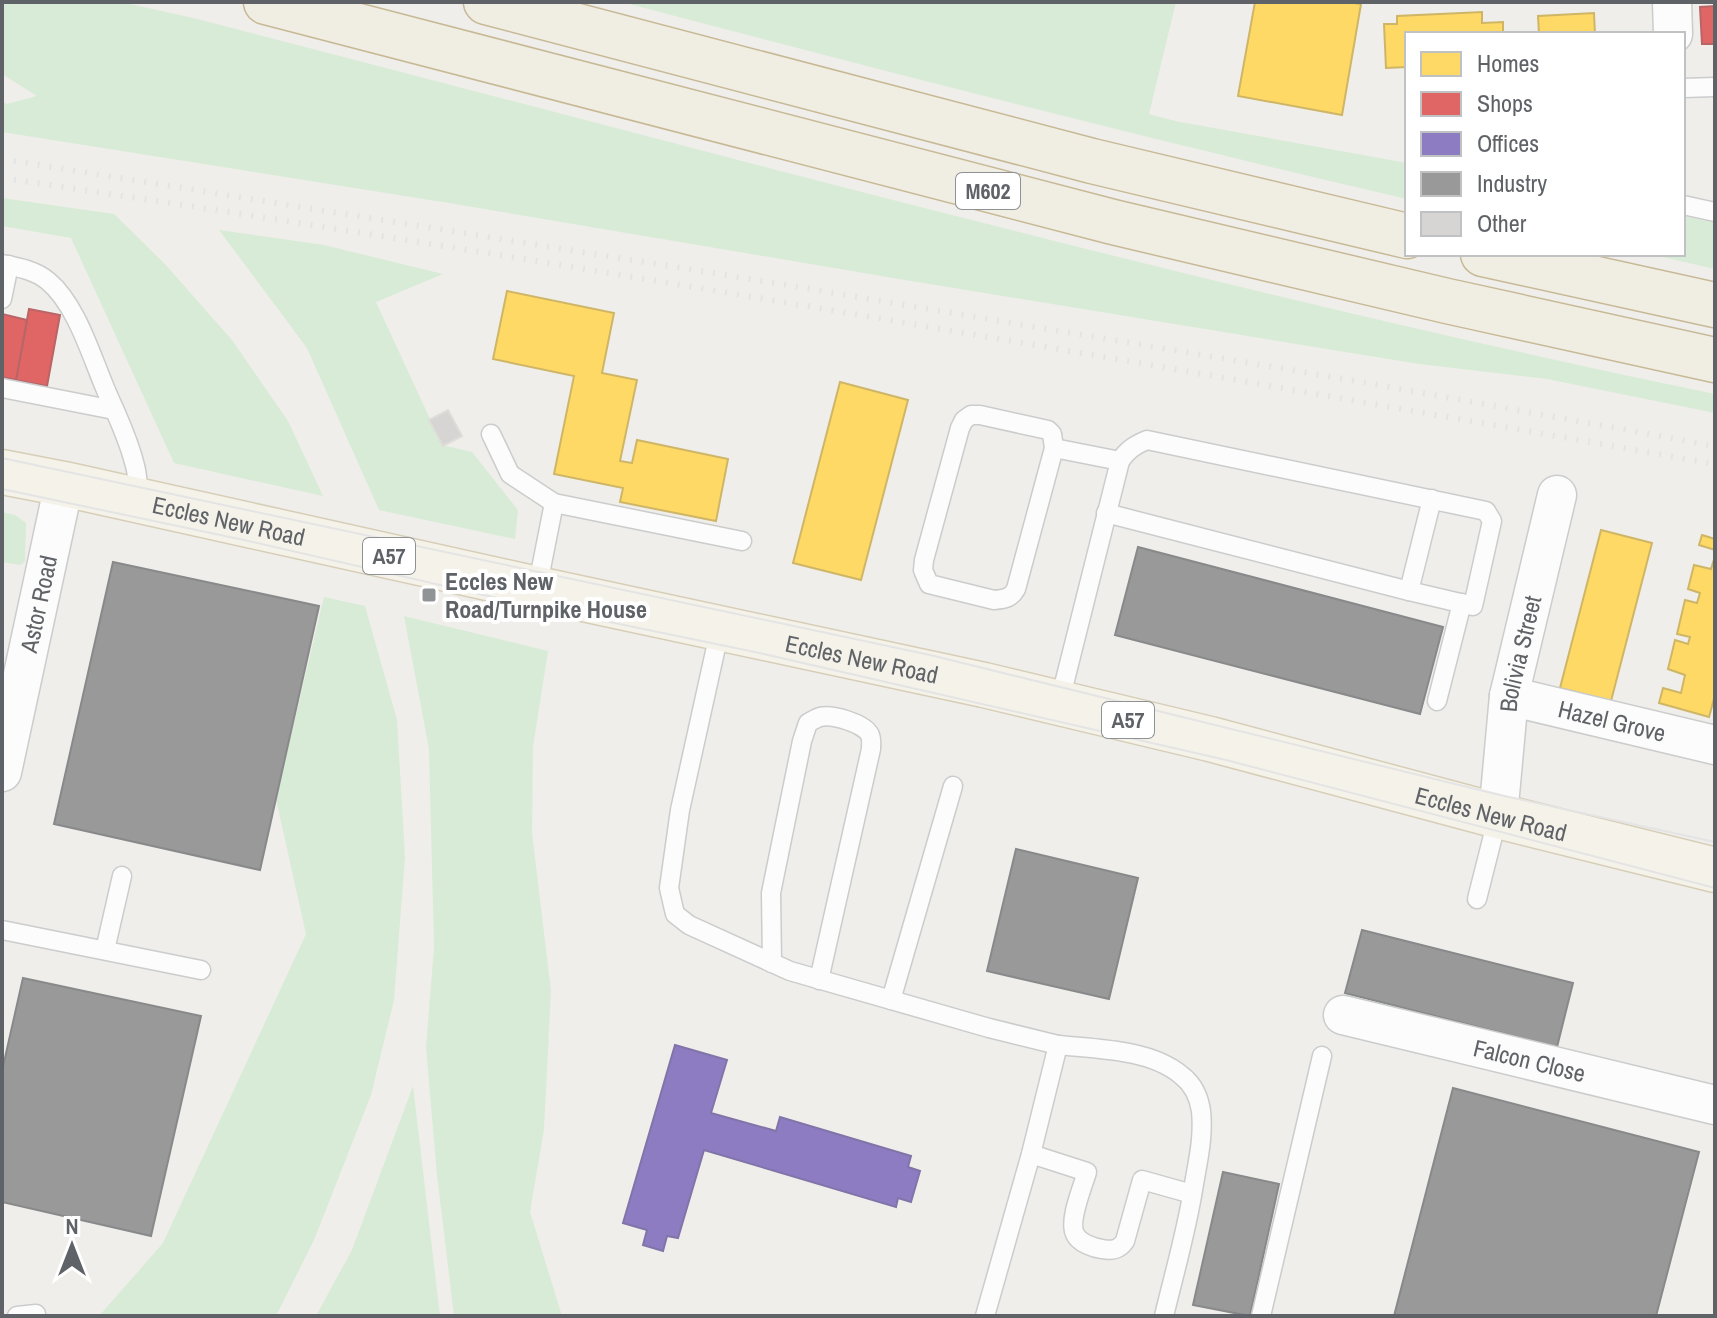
<svg xmlns="http://www.w3.org/2000/svg" width="1717" height="1318" viewBox="0 0 1717 1318" font-family="'Archivo Narrow',sans-serif">
<style>
.green{fill:#d8ebd6}
.homes{fill:#ffd966;stroke:#cfb667;stroke-width:2}
.shops{fill:#e06666;stroke:#b96567;stroke-width:2}
.offices{fill:#8e7cc3;stroke:#8074a8;stroke-width:2}
.industry{fill:#999;stroke:#88898a;stroke-width:2}
.building{fill:#d6d5d3;stroke:#deddd9;stroke-width:2}
.lines{fill:none;stroke-linecap:round;stroke-linejoin:round}
.lane-casing{stroke:#cbcccc;stroke-width:21}
.street-casing{stroke:#cbcccc;stroke-width:41}
.primary-casing{stroke:#d7ceb8;stroke-width:47}
.highway-casing{stroke:#c8b996;stroke-width:47}
.lane{stroke:#fdfcfc;stroke-width:18}
.street{stroke:#fdfcfc;stroke-width:38}
.primary{stroke:#f4f2e9;stroke-width:44}
.highway{stroke:#f0ede3;stroke-width:44}
.tram{stroke:#e4e4e4;stroke-width:2}
.rail{stroke:#e4e4e4;stroke-width:6;stroke-dasharray:2 10;stroke-linecap:butt}
.poi-dot{fill:#919496;stroke:#fff;stroke-width:3}
.labels{text-anchor:middle;dominant-baseline:central;stroke-width:8;stroke-linejoin:round;paint-order:stroke}
.shield{fill:#fff;stroke:#8f9295;stroke-width:2}
.shield-label{font-size:22px;font-weight:bold;fill:#5f6368}
.street-label{font-size:24px;fill:#5f6368;stroke:#fff}
.poi-label{font-size:24px;font-weight:bold;fill:#5f6368;stroke:#fff;text-anchor:start}
</style>
<rect width="100%" height="100%" fill="#efeeea"/>
<!-- green -->
<g class="green">
<path d="M2 2H121L193 18C699 148 1203 288 1715 394V413L1547 379 1419 364 893 278 449 203 2 132V102L7 104 37 96 2 74Z"/>
<path d="M622 2H1176L1149 114 1175 121 1407 163V199C1144 138 883 71 622 2Z"/>
<path d="M2 198 114 214 165 264 232 340 288 421 323 496 174 463 71 238 2 226Z"/>
<path d="M1683 216 1715 223V269L1649 254H1683Z"/>
<path d="M219 230 324 245 443 274 376 302 442 445 472 452 518 510 515 539 379 510 307 348Z"/>
<path d="M2 512 15 515 26 523 25 561 21 565 2 562Z"/>
<path d="M324 597 365 606 397 720 405 857 394 1000 371 1095 314 1240 276 1316H99L163 1243 306 934 276 799Z"/>
<path d="M404 616 548 651 533 747 532 833 551 991 544 1129 530 1212 562 1316H454L437 1175 426 1047 434 948 429 749Z"/>
<path d="M413 1086 440 1316H316L352 1250Z"/>
</g>
<!-- homes -->
<g class="homes">
<path d="M1255 2H1347L1361 4 1342 115 1238 96Z"/>
<path d="M1482 12V23L1503 22V34H1407V67L1386 68 1384 24H1397V16Z"/>
<path d="M1594 13 1595 34H1539L1538 16Z"/>
<path d="M507 291 614 313 602 373 637 380 620 461 632 463 637 440 728 459 716 521 620 502 623 488 554 474 574 376 493 359Z"/>
<path d="M840 382 908 400 861 580 793 563Z"/>
<path d="M1601 530 1652 543 1611 701 1560 688Z"/>
<path d="M1702 535 1715 539V550L1699 545Z"/>
<path d="M1715 556V695L1709 717 1659 703 1663 688 1681 693 1685 675 1668 669 1675 640 1688 644 1690 637 1677 634 1685 600 1697 603 1700 593 1688 589 1694 565 1711 569Z"/>
</g>
<!-- shops -->
<g class="shops">
<path d="M1715 6V44H1702L1700 7Z"/>
<path d="M29 309 60 315 47 386 16 380Z"/>
<path d="M2 314 27 320 16 380 2 377Z"/>
</g>
<!-- offices -->
<path class="offices" d="M675 1045 727 1060 711 1113 776 1131 780 1117 911 1156 908 1167 920 1171 911 1202 898 1198 896 1207 704 1150 678 1238 667 1236 663 1251 643 1245 647 1230 623 1223Z"/>
<!-- industry -->
<g class="industry">
<path d="M1138 547 1443 627 1420 714 1115 635Z"/>
<path d="M113 562 319 606 260 870 54 824Z"/>
<path d="M1016 849 1138 878 1109 999 987 971Z"/>
<path d="M1362 930 1573 983 1557 1047 1345 993Z"/>
<path d="M23 978 201 1016 151 1236 2 1202V1071Z"/>
<path d="M1453 1088 1699 1152 1656 1316H1394Z"/>
<path d="M1223 1172 1279 1184 1250 1316 1193 1305Z"/>
</g>
<!-- building -->
<path class="building" d="M448 410 462 436 443 446 429 420Z"/>
<g class="lines">
<defs>
<g id="lane">
<path d="M1683 88 1715 87"/>
<path d="M1683 205 1715 212"/>
<path d="M2 264C17 267 35 270 48 281 76 304 91 355 105 388 116 414 127 435 134 462 138 474 138 487 139 499"/>
<path d="M2 299 9 265"/>
<path d="M2 388 114 410"/>
<path d="M971 415H980L1048 430 1052 434 1054 448 1016 589C1011 598 1005 599 994 600L929 584 923 570 924 560 960 428 964 420Z"/>
<path d="M491 434 510 474 554 503 742 541"/>
<path d="M1054 448 1120 461"/>
<path d="M1106 513 1409 591"/>
<path d="M537 589 554 503"/>
<path d="M720 629 680 810 669 888 675 914 689 925 790 971 989 1028 1058 1045 1031 1154 985 1316"/>
<path d="M1437 701 1462 603"/>
<path d="M1059 704 1120 461C1127 450 1135 445 1147 440L1486 511 1492 521 1473 606 1409 591 1432 499"/>
<path d="M1477 899 1498 816"/>
<path d="M2 930 201 970"/>
<path d="M105 950 122 876"/>
<path d="M772 963 771 893 802 741 808 723C812 721 816 718 820 717 832 714 864 723 870 735 872 740 871 744 871 749L819 980"/>
<path d="M891 1000 953 786"/>
<path d="M1058 1045C1096 1049 1150 1049 1181 1075 1193 1084 1199 1097 1201 1111 1204 1139 1197 1164 1193 1190 1186 1233 1174 1274 1164 1316"/>
<path d="M1031 1154 1087 1172C1083 1186 1068 1221 1075 1234 1079 1243 1094 1248 1102 1249 1112 1251 1119 1250 1125 1241L1142 1180 1192 1194"/>
<path d="M17 1316 36 1314"/>
<path d="M1261 1316 1322 1056"/>
</g>
<g id="street">
<path d="M1672 2 1673 34"/>
<path id="s1" d="M1509 696 1715 745"/>
<path id="s2" d="M2 772 64 484"/>
<path id="s3" d="M1498 816 1509 696 1557 495"/>
<path id="s4" d="M1343 1015 1715 1105"/>
</g>
<g id="primary">
<path id="s5" d="M2 472 64 484 537 589 984 685 1210 739 1498 816 1715 870"/>
</g>
<g id="highway">
<path d="M266 2 1113 222 1447 301 1715 360"/>
<path d="M486 2 1092 161 1407 236"/>
<path d="M1483 254 1715 305"/>
</g>
</defs>
<!-- lane casing -->
<use href="#lane" class="lane-casing"/>
<!-- street casing -->
<use href="#street" class="street-casing"/>
<!-- primary casing -->
<use href="#primary" class="primary-casing"/>
<!-- highway casing -->
<use href="#highway" class="highway-casing"/>
<!-- lane -->
<use href="#lane" class="lane"/>
<!-- street -->
<use href="#street" class="street"/>
<!-- primary -->
<use href="#primary" class="primary"/>
<!-- highway -->
<use href="#highway" class="highway"/>
<!-- tram -->
<g class="tram">
<path d="M2 458 930 655 1500 795 1715 842"/>
<path d="M2 489 244 540 527 605 755 652 1226 760 1715 888"/>
</g>
<!-- rail -->
<g class="rail">
<path d="M2 159 775 283 1345 379 1715 446"/>
<path d="M2 178C575 262 1145 364 1715 464"/>
</g>
</g>
<!-- markers -->
<rect class="poi-dot" x="421" y="587" width="16" height="16" rx="4"/>
<g class="labels">
<!-- shield labels -->
<g class="shield">
<rect x="956" y="173" width="64" height="36" rx="6"/>
<rect x="363" y="538" width="52" height="36" rx="6"/>
<rect x="1102" y="702" width="52" height="36" rx="6"/>
</g>
<g class="shield-label">
<text x="988" y="191">M602</text>
<text x="389" y="556">A57</text>
<text x="1128" y="720">A57</text>
</g>
<!-- street labels -->
<g class="street-label">
<text stroke="none"><textPath href="#s5" startOffset="232">Eccles New Road</textPath></text>
<text stroke="none"><textPath href="#s2" startOffset="172">Astor Road</textPath></text>
<text stroke="none"><textPath href="#s3" startOffset="164">Bolivia Street</textPath></text>
<text stroke="none"><textPath href="#s5" startOffset="880">Eccles New Road</textPath></text>
<text stroke="none"><textPath href="#s1" startOffset="106">Hazel Grove</textPath></text>
<text stroke="none"><textPath href="#s5" startOffset="1528">Eccles New Road</textPath></text>
<text stroke="none"><textPath href="#s4" startOffset="192">Falcon Close</textPath></text>
</g>
<!-- poi labels -->
<g class="poi-label">
<text x="445" y="581">Eccles New<tspan x="445" dy="28">Road/Turnpike House</tspan></text>
</g>
</g>
<!-- border -->
<rect width="1717" height="1318" fill="none" stroke="#5f6368" stroke-width="8"/>
<!-- legend -->
<rect x="1405" y="32" width="280" height="224" fill="#ffffff" stroke="#bfc1c3" stroke-width="2"/>
<rect x="1421" y="52" width="40" height="24" fill="#ffd966" stroke="#bfc1c3" stroke-width="2"/>
<text x="1477" y="72" font-size="24" fill="#5f6368">Homes</text>
<rect x="1421" y="92" width="40" height="24" fill="#e06666" stroke="#bfc1c3" stroke-width="2"/>
<text x="1477" y="112" font-size="24" fill="#5f6368">Shops</text>
<rect x="1421" y="132" width="40" height="24" fill="#8e7cc3" stroke="#bfc1c3" stroke-width="2"/>
<text x="1477" y="152" font-size="24" fill="#5f6368">Offices</text>
<rect x="1421" y="172" width="40" height="24" fill="#999999" stroke="#bfc1c3" stroke-width="2"/>
<text x="1477" y="192" font-size="24" fill="#5f6368">Industry</text>
<rect x="1421" y="212" width="40" height="24" fill="#d6d5d3" stroke="#bfc1c3" stroke-width="2"/>
<text x="1477" y="232" font-size="24" fill="#5f6368">Other</text>
<!-- north arrow -->
<g transform="translate(72 1246)" stroke="#ffffff" stroke-width="6" paint-order="stroke">
<path d="M0-6L14 30L0 20L-14 30Z" fill="#5f6368"/>
<text y="-12" font-size="22" font-weight="bold" text-anchor="middle" fill="#5f6368">N</text>
</g>
</svg>
